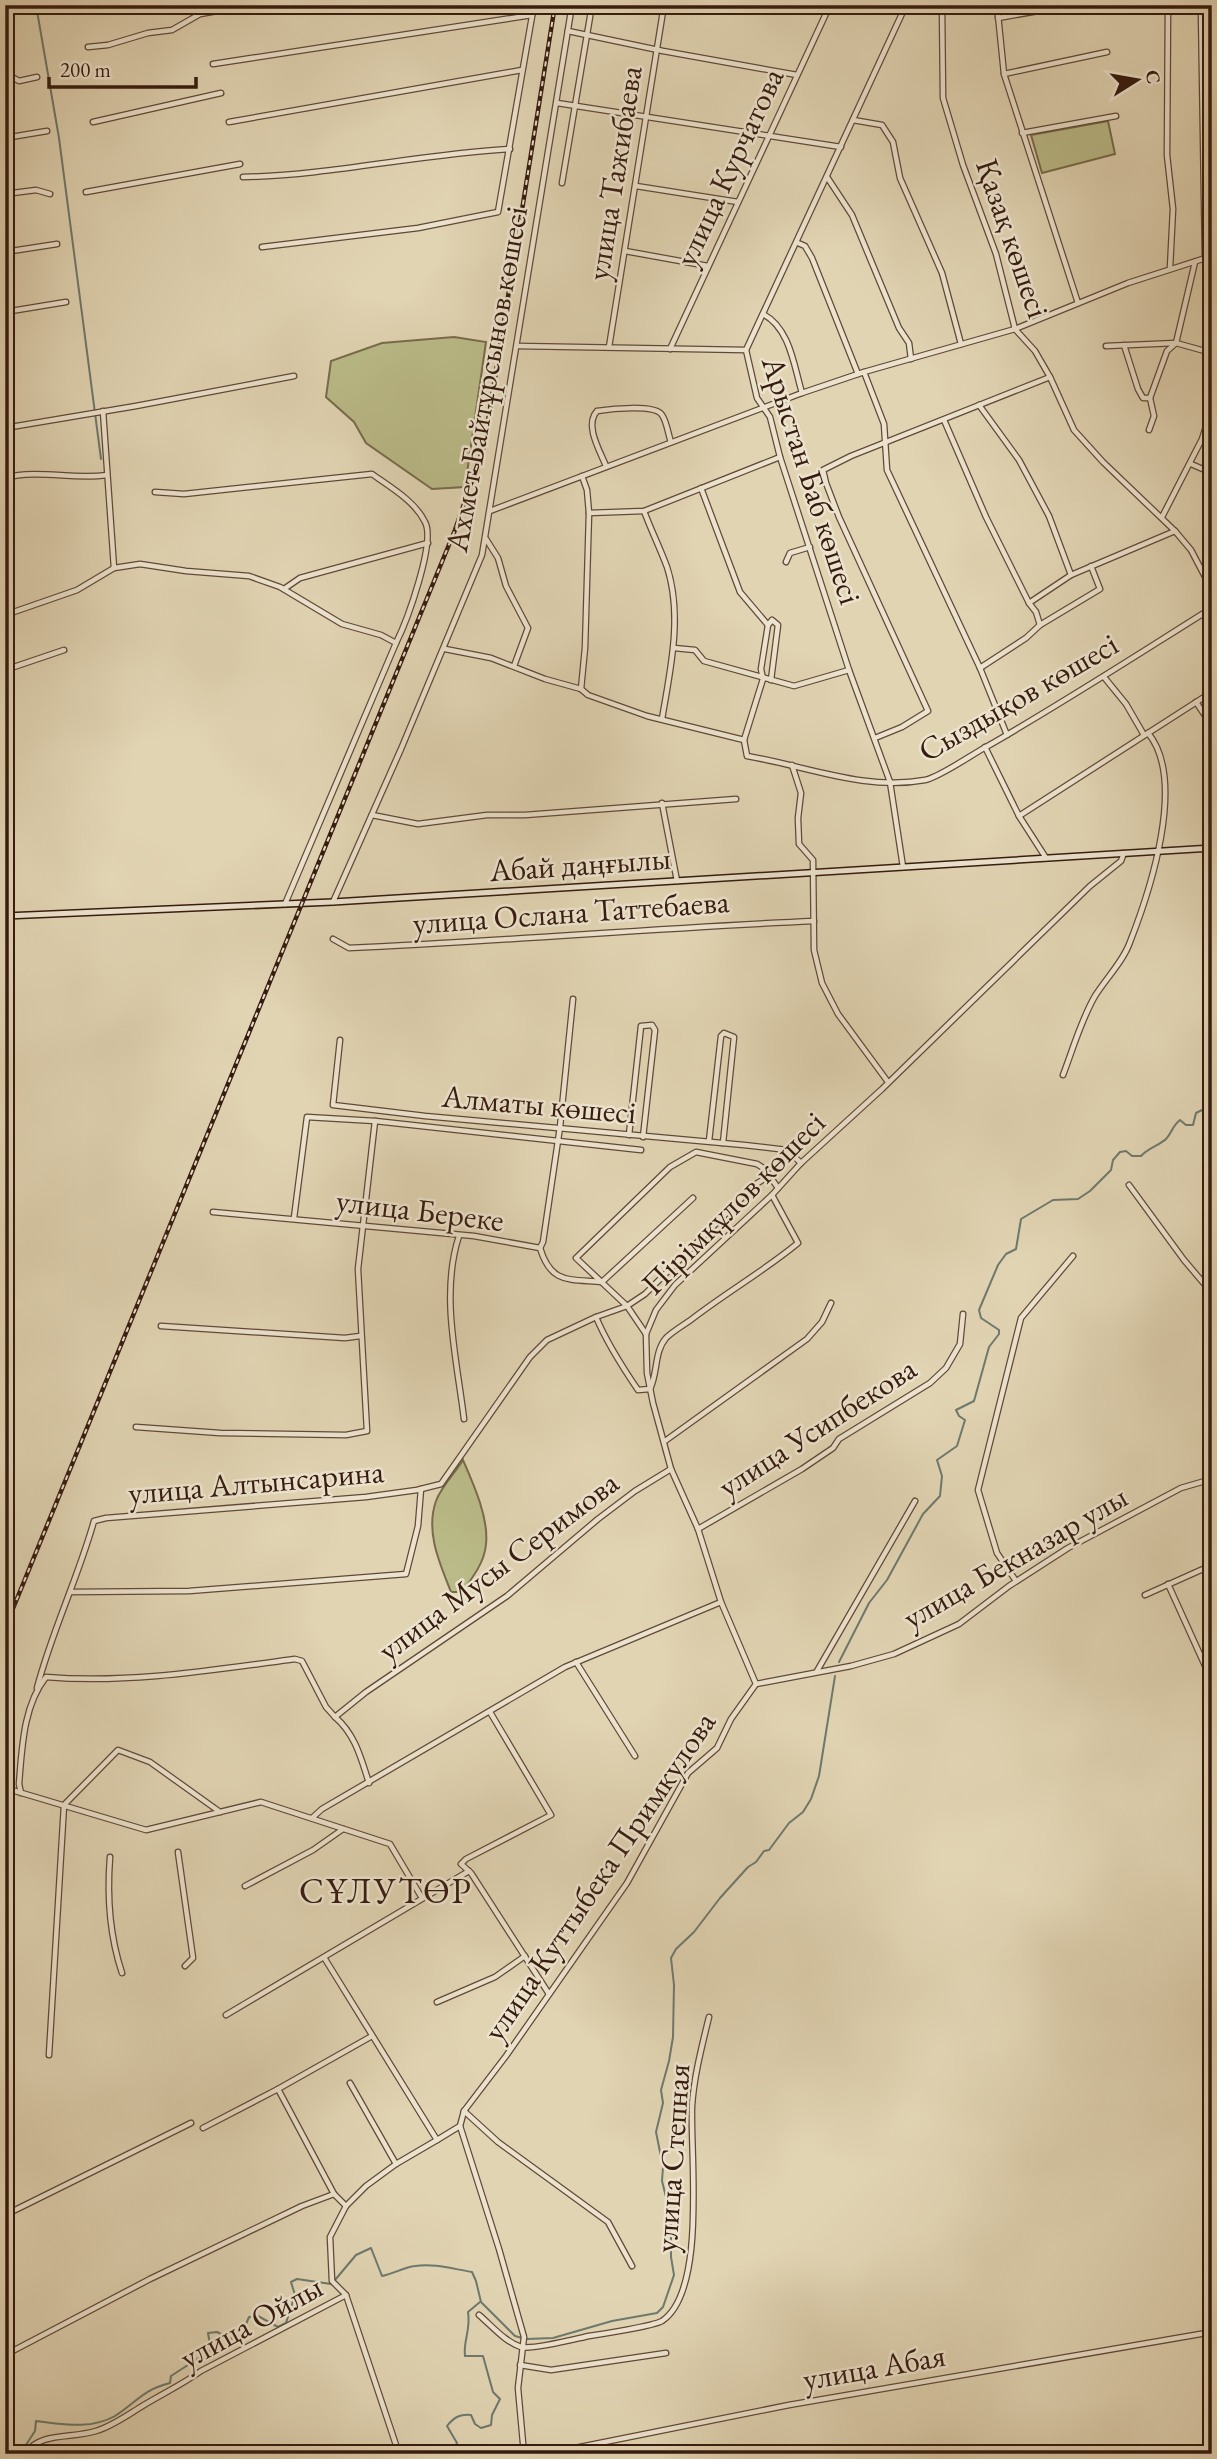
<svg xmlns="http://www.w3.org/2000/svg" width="1217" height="2459" viewBox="0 0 1217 2459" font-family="'EB Garamond',serif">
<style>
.green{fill:#babb88;stroke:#786b4c;stroke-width:2}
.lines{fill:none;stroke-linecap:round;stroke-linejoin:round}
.stream{stroke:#6e796d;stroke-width:2}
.street-casing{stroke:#614938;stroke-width:7}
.secondary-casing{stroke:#361b0f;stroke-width:8}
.street{stroke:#ece3ce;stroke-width:4.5}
.secondary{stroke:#ece3ce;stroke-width:5}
.rail-casing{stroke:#361b0f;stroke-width:4.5}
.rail{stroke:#ece3ce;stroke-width:2;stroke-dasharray:5;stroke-linecap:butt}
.labels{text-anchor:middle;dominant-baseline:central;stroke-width:5;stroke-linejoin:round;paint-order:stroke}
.street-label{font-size:32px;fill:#361b0f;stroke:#ece3ce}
.quarter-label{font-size:35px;letter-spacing:2px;fill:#361b0f;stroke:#ece3ce}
</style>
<rect width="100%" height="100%" fill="#e1d4b3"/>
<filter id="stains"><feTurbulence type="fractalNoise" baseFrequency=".00286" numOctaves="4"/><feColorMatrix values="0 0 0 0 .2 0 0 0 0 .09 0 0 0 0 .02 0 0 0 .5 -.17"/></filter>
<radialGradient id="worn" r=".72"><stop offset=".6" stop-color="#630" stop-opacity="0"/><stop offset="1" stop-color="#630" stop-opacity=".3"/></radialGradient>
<!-- green -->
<g class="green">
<path d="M1108 121 1115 154 1042 173 1031 135Z"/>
<path d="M454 337 486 342 465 487 432 489 366 443 354 422 326 397 331 361 382 343Z"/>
<path d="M463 1460C473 1483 489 1518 486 1544 485 1561 472 1580 461 1592H451C440 1564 425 1532 436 1501 441 1487 455 1473 463 1460Z"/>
</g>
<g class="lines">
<!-- stream -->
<g class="stream">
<path d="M36 5 59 138 101 459"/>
<path d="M1212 1085V1087"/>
<path d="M839 1662 869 1603 887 1580 923 1514 940 1496 942 1476 937 1460 957 1446 965 1420 959 1416 956 1410 974 1401 989 1347 999 1334V1330L981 1318 979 1310 998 1265 1006 1254 1016 1249 1021 1219 1053 1200 1078 1199 1090 1191 1111 1170 1113 1160 1120 1152 1126 1151 1132 1156H1141C1148 1148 1158 1146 1166 1139 1172 1133 1172 1126 1180 1120L1186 1125H1193L1196 1113 1210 1106 1212 1094"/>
<path d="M335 2280 356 2255 371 2248 382 2276C394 2274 404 2267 415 2266 434 2263 453 2269 472 2272L476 2281 481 2302 515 2336 522 2338"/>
<path d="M527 2339 553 2338 612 2321 657 2313 663 2307 674 2275 671 2257V2217L662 2181 663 2167 656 2132 663 2103 661 2090 669 2061 673 2037 674 1985 671 1958 676 1949 694 1932 720 1898 748 1867 756 1862 764 1851 769 1850 789 1823 803 1812 811 1799 819 1776 835 1676"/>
<path d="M20 2454 35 2431 36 2421C62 2424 90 2430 115 2416 137 2402 142 2390 170 2383L171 2376 211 2350 208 2333 217 2332 231 2339 241 2336 249 2317 258 2316 278 2327 286 2323 295 2295 291 2282 297 2279 331 2284"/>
<path d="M451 2454 457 2443 447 2426C454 2417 460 2414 471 2415L475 2424 481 2428 491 2425 492 2415 500 2399 493 2392 483 2356H465C463 2341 471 2330 468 2312L480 2302"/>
</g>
<defs>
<g id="street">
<path d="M798 5 828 10"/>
<path d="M942 5 943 98 963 165 996 254 1015 329 1035 351 1050 377 1074 430 1103 462 1175 531 1191 550 1212 590"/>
<path d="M997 5 1004 74 1078 303"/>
<path d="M1103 5 1132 10H1212"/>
<path d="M1168 5 1167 155 1173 209 1170 268"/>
<path d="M1201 11 1205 258"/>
<path d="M998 18 1072 5"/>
<path d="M568 31 663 51 797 75"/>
<path d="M88 47 108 45 148 33 172 30 200 14 252 5"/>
<path d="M213 64 532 15"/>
<path d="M1004 74 1107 52"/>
<path d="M5 78 12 77 19 81 37 77"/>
<path d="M557 103 841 147"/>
<path d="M853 120 882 125 893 142 900 178 942 273 961 344"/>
<path d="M93 122 221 93"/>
<path d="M229 122 522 70"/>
<path d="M1022 133 1116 116"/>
<path d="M5 138 47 131"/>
<path d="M243 177C332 175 420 154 510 149"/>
<path d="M827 177 852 215 899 328 909 343 911 359"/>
<path d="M562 183 592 5"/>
<path d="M636 186 738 202"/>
<path d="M86 192 240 164"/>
<path d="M5 194 36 190 50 194"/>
<path d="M798 243 805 246 812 258 858 374"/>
<path d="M262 247 418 228 498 212 534 5"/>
<path d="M625 251 708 266"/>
<path d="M5 252 57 244"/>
<path d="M5 312 66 302"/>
<path d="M763 314C790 328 794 366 802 393"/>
<path d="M1124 345 1138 389 1143 398H1150"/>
<path d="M517 346 746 350"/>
<path d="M1106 346 1176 343 1212 353"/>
<path d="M609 347 664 5"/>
<path d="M670 349 830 5"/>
<path d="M864 372 884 424 887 470 980 668 1007 735"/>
<path d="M979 405 1019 460 1049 516 1071 575"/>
<path d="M103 411 114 568"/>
<path d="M944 420 986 517 1029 603 1036 612 1040 625"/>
<path d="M5 428 136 406 294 376"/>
<path d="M1149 430 1154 416 1150 398 1167 351 1176 343 1195 262"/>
<path d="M1191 464 1212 473"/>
<path d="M606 466C600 451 584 425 597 411 610 409 655 404 662 415 667 422 668 434 671 442"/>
<path d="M5 475V487"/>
<path d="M5 478C38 469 73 480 107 475"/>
<path d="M701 488 740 592 768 625"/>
<path d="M155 492 184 494 372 474C390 487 415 501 425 522 436 542 407 621 396 643"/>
<path d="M490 511 802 393 864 372 1015 329 1128 283 1212 256"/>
<path d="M644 511C651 530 660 548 667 567 683 616 670 671 662 719"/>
<path d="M589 513 644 511 780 457"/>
<path d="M1162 517 1202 439 1212 408"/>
<path d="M486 539 498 558 506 586 528 628 514 666"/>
<path d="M786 562 790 553 810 547"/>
<path d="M284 589 300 578 428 543"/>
<path d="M1029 603 1071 575 1175 531"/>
<path d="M5 615 77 590 114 568 140 564 186 571 249 576 280 587 342 624 381 635 396 643 285 904"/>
<path d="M674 648 695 650 704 661 794 686 849 670"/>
<path d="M445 649 491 658 545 679 581 689 588 695 647 716 744 740 747 756C806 766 865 791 925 780 940 777 971 755 986 747 1063 703 1137 655 1212 608"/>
<path d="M980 668 1026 638 1040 625 1100 589 1091 566"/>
<path d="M5 670 64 650"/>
<path d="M1104 677 1126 704 1144 735"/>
<path d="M581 689 585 648 589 513 587 490 582 476"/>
<path d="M1196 702 1212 726"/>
<path d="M875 738 902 727 928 711 839 517 826 483 823 470 851 456 1050 377"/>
<path d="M744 740 763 679 761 669 768 625 772 620 778 625 771 680"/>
<path d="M985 747 1019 816 1046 858"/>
<path d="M792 765 801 793 798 818 799 844 813 860 814 950 822 983 838 1014 888 1082"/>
<path d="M662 803 677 881"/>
<path d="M372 815 418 824 487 815H525L736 799"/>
<path d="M1019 816 1212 692"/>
<path d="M903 867 890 782 849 670 780 457 770 417 757 398 746 350 906 5"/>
<path d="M333 902 401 749 482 555 572 5"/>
<path d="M333 939 349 948C504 941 659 928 814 921"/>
<path d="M340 1040 333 1105 425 1116 744 1145 787 1150 801 1163"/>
<path d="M1063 1075C1073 1049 1081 1020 1095 996 1106 978 1123 962 1130 942 1150 891 1187 780 1148 733"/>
<path d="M629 1135 641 1026 652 1025 655 1030 643 1137"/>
<path d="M709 1141 721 1036 724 1033 734 1037 723 1143"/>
<path d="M1129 1185 1184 1260 1212 1293"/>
<path d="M213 1212 474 1236 540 1248"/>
<path d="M294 1218 307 1117 375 1121 641 1150"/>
<path d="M459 1236C440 1294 457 1360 464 1419"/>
<path d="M540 1248 543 1242 560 1127 573 999"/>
<path d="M540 1248C551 1284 568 1279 602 1282L693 1198"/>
<path d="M596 1317C606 1341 623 1368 638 1390L650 1389C658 1373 654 1352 666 1338 673 1331 684 1325 692 1319 727 1292 764 1271 798 1243L772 1195"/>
<path d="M161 1326 345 1338 360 1336"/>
<path d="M646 1334 627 1306 576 1258 670 1167 696 1152 757 1164 765 1169 778 1188"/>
<path d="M136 1427 220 1433 346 1435 367 1431 358 1269 375 1121"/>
<path d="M665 1441 807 1339 822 1322 831 1303"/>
<path d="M698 1529 802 1469 833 1448 839 1439 930 1383 946 1368 960 1344 963 1314"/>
<path d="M1016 1581 997 1553 978 1490 1021 1318 1073 1256"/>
<path d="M1168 1584 1212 1681"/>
<path d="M70 1592 189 1591 406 1574 418 1526 421 1489"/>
<path d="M1145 1595 1212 1565"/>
<path d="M576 1662 635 1756"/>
<path d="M817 1671 915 1501"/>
<path d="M756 1684 721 1602 698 1529 671 1469 653 1403 647 1373 646 1334 656 1310 675 1285 772 1195 801 1163 882 1089 1090 886 1121 861 1124 853"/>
<path d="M756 1684 851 1666 894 1654 959 1624 1009 1586 1068 1548 1181 1488 1212 1479"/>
<path d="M37 1688C52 1631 78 1578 94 1521L106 1518 366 1497 417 1490 441 1484 530 1357 547 1340 596 1317 627 1306 645 1294 756 1184 769 1176"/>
<path d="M490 1712 551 1815 466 1859 461 1864 471 1873 549 1994"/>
<path d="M335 1717C355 1734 361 1758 369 1783"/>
<path d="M5 1788 146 1830 261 1802 390 1844 422 1898"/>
<path d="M21 1793 19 1784C22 1749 23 1706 46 1677 129 1684 213 1670 295 1659L302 1661 326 1707 335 1717 366 1692 507 1596 598 1519 635 1491 671 1469"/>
<path d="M312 1818 322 1809 565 1667 721 1602"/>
<path d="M178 1852 193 1958 185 1966"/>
<path d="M110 1857C107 1895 110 1937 122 1973"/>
<path d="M245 1886 313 1850 343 1829"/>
<path d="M325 1959 437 2140 460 2126"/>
<path d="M437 2002 495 1977 525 1956"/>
<path d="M226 2015 469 1871"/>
<path d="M49 2055 64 1805 118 1750 150 1762 220 1812"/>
<path d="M350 2083 396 2164"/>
<path d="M278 2089 372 2036"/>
<path d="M464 2111 498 2142 608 2222 632 2266"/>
<path d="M203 2128 278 2089 334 2194"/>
<path d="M5 2215 191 2123"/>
<path d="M346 2295 399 2454"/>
<path d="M479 2315C491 2325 505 2342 521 2347 533 2350 575 2339 589 2336 603 2334 653 2326 662 2321 707 2291 690 2154 692 2106 694 2076 702 2046 709 2017"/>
<path d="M5 2355 150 2279 302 2206 334 2194 346 2206"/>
<path d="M520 2365 551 2370 666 2353"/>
<path d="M24 2454C42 2431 71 2439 96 2431 113 2426 129 2414 144 2405 164 2393 183 2384 201 2371L346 2295 332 2281 330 2237 346 2206 366 2186 396 2164 437 2140"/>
<path d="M524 2454 518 2388 524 2337 499 2249 460 2126 464 2111 506 2056 627 1883 688 1773 717 1748 731 1719 756 1684"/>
<path d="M545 2454 789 2405 1212 2332"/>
</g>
<path id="secondary" d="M5 916 333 902 1212 848"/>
</defs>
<!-- street casing -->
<use href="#street" class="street-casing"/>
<!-- secondary casing -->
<use href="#secondary" class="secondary-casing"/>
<!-- street -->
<use href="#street" class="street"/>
<!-- secondary -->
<use href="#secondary" class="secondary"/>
<defs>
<path id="rail" d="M5 1628 455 530 484 446 555 5"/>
</defs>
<!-- rail casing -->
<use href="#rail" class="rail-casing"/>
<!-- rail -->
<use href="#rail" class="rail"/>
</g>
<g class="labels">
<!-- street labels -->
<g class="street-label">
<text transform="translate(729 167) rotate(-65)">улица Курчатова</text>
<text transform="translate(614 173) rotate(-81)">улица Тажибаева</text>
<text transform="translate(1013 238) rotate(71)">Қазақ көшесі</text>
<text transform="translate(486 379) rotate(-80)">Ахмет Байтұрсынов көшесі</text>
<text transform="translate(812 480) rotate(72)">Арыстан Баб көшесі</text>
<text transform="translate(1018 697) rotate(-30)">Сыздықов көшесі</text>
<text transform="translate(580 864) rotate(-4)">Абай даңғылы</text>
<text transform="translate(571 912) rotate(-4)">улица Ослана Таттебаева</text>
<text transform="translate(539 1104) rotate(5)">Алматы көшесі</text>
<text transform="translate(733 1203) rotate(-45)">Пірімқұлов көшесі</text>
<text transform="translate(420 1210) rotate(7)">улица Береке</text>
<text transform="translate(817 1427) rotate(-33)">улица Усипбекова</text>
<text transform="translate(256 1482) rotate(-5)">улица Алтынсарина</text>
<text transform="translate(1015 1557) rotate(-30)">улица Бекназар улы</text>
<text transform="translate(498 1566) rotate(-37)">улица Мусы Серимова</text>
<text transform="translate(599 1876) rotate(-56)">улица Куттыбека Примкулова</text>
<text transform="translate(672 2158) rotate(-86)">улица Степная</text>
<text transform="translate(251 2322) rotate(-29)">улица Ойлы</text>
<text transform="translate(874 2367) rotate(-10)">улица Абая</text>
</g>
<!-- quarter labels -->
<g class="quarter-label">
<text x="386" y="1890">СҰЛУТӨР</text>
</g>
</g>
<!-- margin -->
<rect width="1217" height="2459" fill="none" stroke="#e1d4b3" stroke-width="28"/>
<rect x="7" y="7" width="1203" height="2445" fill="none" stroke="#361b0f" stroke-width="3.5"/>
<rect x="14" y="14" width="1189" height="2431" fill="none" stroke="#361b0f" stroke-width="2"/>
<!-- north arrow -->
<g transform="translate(1137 80) rotate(79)" stroke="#ece3ce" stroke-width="5" paint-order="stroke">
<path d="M0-5L12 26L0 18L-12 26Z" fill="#361b0f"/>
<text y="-10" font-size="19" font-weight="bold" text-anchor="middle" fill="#361b0f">С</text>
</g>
<!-- scale -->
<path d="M49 77v10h147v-10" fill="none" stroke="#361b0f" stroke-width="3.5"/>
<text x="60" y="77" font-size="21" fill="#361b0f" stroke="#ece3ce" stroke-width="5" paint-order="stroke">200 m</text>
<rect width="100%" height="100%" filter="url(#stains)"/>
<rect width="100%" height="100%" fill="url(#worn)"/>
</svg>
